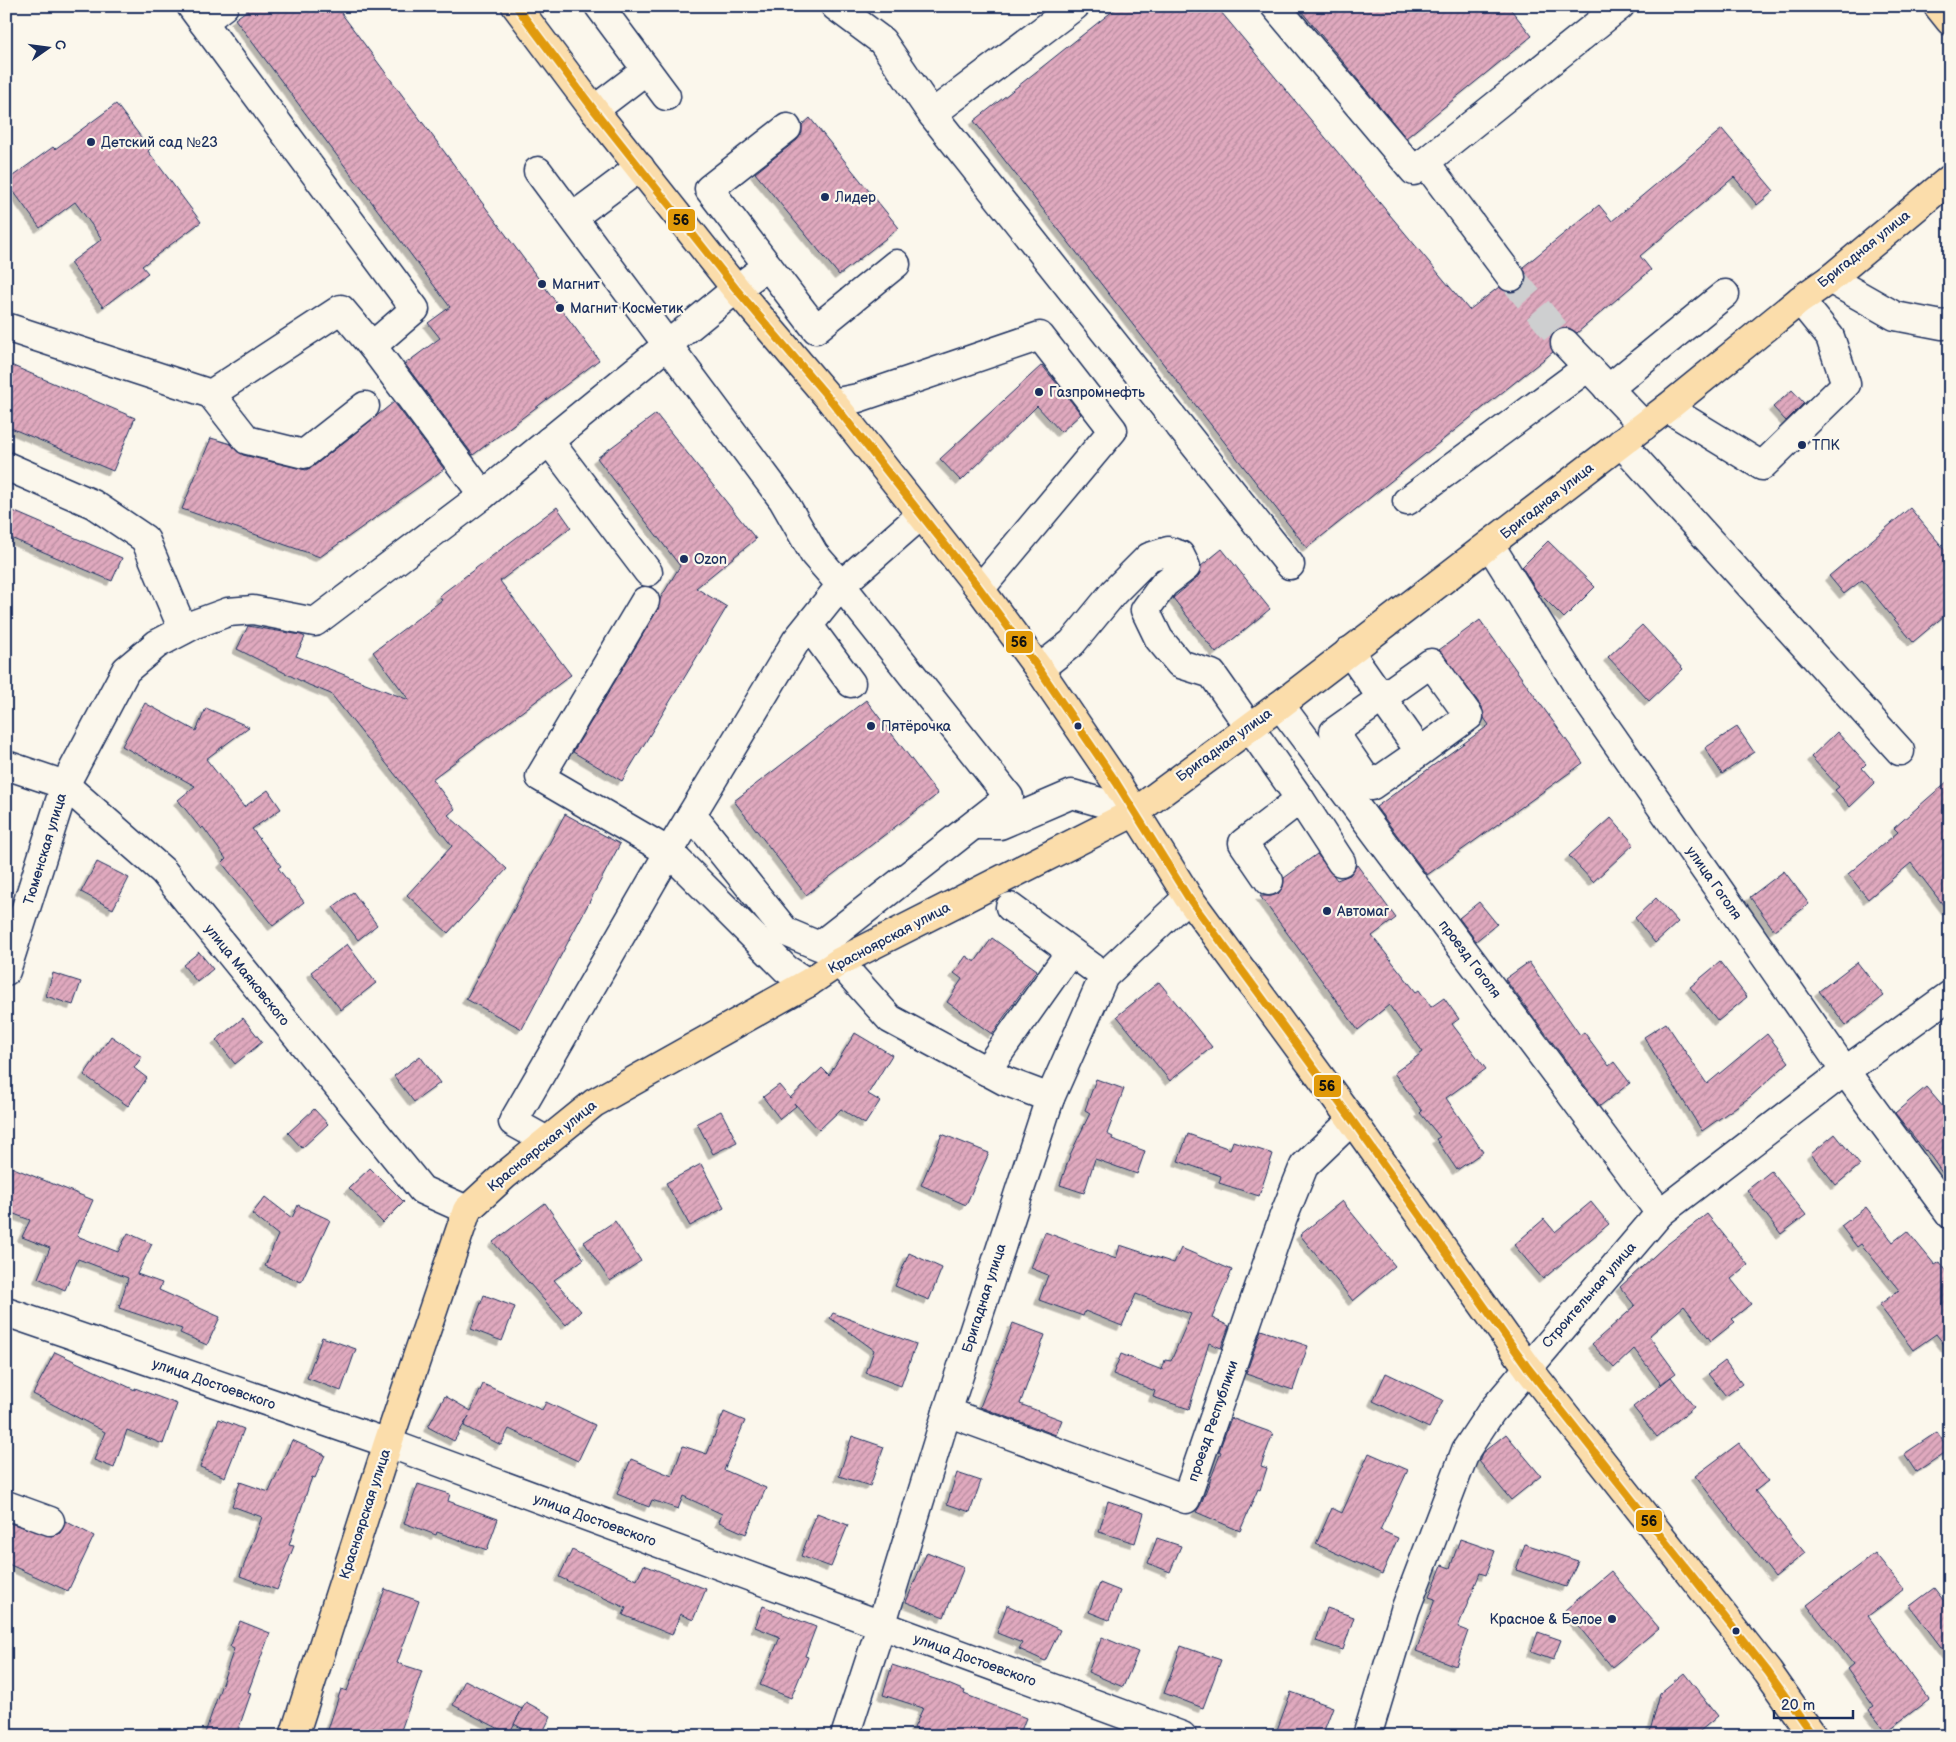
<svg xmlns="http://www.w3.org/2000/svg" width="1956" height="1742" viewBox="0 0 1956 1742" font-family="'Balsamiq Sans',sans-serif">
<style>
.building{fill:url(#building-hatch);stroke:#1b2f5e;filter:url(#shadow)}
.lines{fill:none;stroke-linecap:round;stroke-linejoin:round}
.minor-tunnel{stroke:#cecfd0;stroke-width:28;stroke-dasharray:28 14;stroke-linecap:butt}
.minor-casing{stroke:#1b2f5e;stroke-width:31}
.major-casing{stroke:#1b2f5e;stroke-width:31}
.minor{stroke:#fbf7ec;stroke-width:28}
.major{stroke:#fbddab;stroke-width:28}
.bus-1-casing{stroke:#fbf7ec;stroke-width:11}
.bus-1{stroke:#e19a09;stroke-width:8}
.poi-dot{fill:#1b2f5e;stroke:#fbf7ec;stroke-width:2}
.labels{text-anchor:middle;dominant-baseline:central;stroke-width:4.5;stroke-linejoin:round;paint-order:stroke}
.poi-label{font-size:14px;fill:#1b2f5e;stroke:#fbf7ec;text-anchor:start}
.street-label{font-size:14px;fill:#1b2f5e;stroke:#fbf7ec}
.line-badge{stroke:#fbf7ec;stroke-width:2}
.pale-badge-label{font-size:14px;text-anchor:middle;font-weight:bold;fill:#111}
</style>
<defs>
<pattern id="building-hatch" width="6" height="6" patternUnits="userSpaceOnUse" patternTransform="scale(1.25)"><rect width="6" height="6" fill="#e0a9be"/><path d="M-1 1l2-2M0 6l6-6M5 7l2-2" fill="none" stroke="#b58a9e"/></pattern>
<filter id="shadow"><feDropShadow dx="-4.5" dy="4.5" stdDeviation="0" flood-color="#0004"/></filter>
</defs>
<rect width="100%" height="100%" fill="#fbf7ec"/>
<filter id="ink" filterUnits="userSpaceOnUse"><feTurbulence type="fractalNoise" baseFrequency=".02" numOctaves="2"/><feDisplacementMap in="SourceGraphic" scale="10" xChannelSelector="R" yChannelSelector="G"/><feConvolveMatrix kernelMatrix="1 2 1 2 8 2 1 2 1" color-interpolation-filters="sRGB"/></filter>
<g filter="url(#ink)">
<!-- building -->
<g class="building">
<path d="M253 6H336L599 360 473 455 405 364 440 338 428 323 450 307 235 19Z"/>
<path d="M1119 6H1216L1469 310 1499 287 1505 291 1513 292 1520 290 1525 284 1527 276 1523 267 1599 205 1612 221 1722 129 1774 191 1757 205 1734 177 1640 256 1651 270 1577 333 1569 328H1561L1555 331 1550 339 1553 352 1307 548 974 121Z"/>
<path d="M1297 6H1508L1532 36 1406 138Z"/>
<path d="M116 104 150 149 148 151 201 222 142 266 148 273 103 307 70 263 102 239 75 202 40 228 6 181 53 147 55 149Z"/>
<path d="M810 118 899 228 839 275 755 173 797 140 802 133V125Z"/>
<path d="M6 363 135 418 113 471 6 426Z"/>
<path d="M1042 365 1081 414 1061 432 1037 406 961 481 940 459Z"/>
<path d="M1792 390 1804 403 1786 421 1773 407Z"/>
<path d="M394 402 444 469 320 557 182 509 211 438 231 444 243 455 306 470 314 466Z"/>
<path d="M656 414 756 539 696 588 727 607 622 781 573 752 658 609 660 599 680 566 597 458Z"/>
<path d="M557 507 571 527 500 581 571 675 432 779 455 809 448 815 507 869 448 933 407 895 452 846 331 694 309 685 237 649 248 626 301 635 305 637 296 656 409 700 373 652 442 600 439 596Z"/>
<path d="M6 508 122 558 112 581 6 536Z"/>
<path d="M1910 508 1950 556V611L1913 642 1862 580 1844 594 1829 576Z"/>
<path d="M1548 541 1595 587 1564 618 1536 590 1522 567Z"/>
<path d="M1222 549 1270 609 1216 653 1173 598 1196 579 1200 573 1201 566Z"/>
<path d="M1480 620 1583 763 1427 875 1376 807 1489 725 1484 718 1482 707 1439 650Z"/>
<path d="M1642 625 1683 669 1649 701 1608 657Z"/>
<path d="M866 700 938 794 806 895 734 801Z"/>
<path d="M145 703 196 731 206 708 249 727 206 759 244 807 268 790 281 809 252 829 281 866 278 868 304 902 273 926 222 863 226 859 203 827 201 829 178 800 195 786 122 746Z"/>
<path d="M1737 727 1754 752 1722 774 1705 748Z"/>
<path d="M1837 732 1866 764 1862 768 1875 783 1850 807 1835 790 1839 787 1811 757Z"/>
<path d="M1950 779V914L1911 863 1868 899 1848 874 1898 832 1894 828Z"/>
<path d="M565 814 620 844 522 1029 466 999Z"/>
<path d="M1611 818 1634 844 1593 882 1569 856Z"/>
<path d="M1317 854 1337 880 1350 875 1357 865 1396 918 1372 936 1416 992 1419 990 1431 1007 1444 998 1459 1019 1452 1024 1486 1069 1446 1098 1483 1152 1457 1170 1436 1139 1440 1137 1420 1113 1422 1111 1394 1073 1423 1052 1389 1005 1358 1030 1260 896H1271L1278 894 1283 887 1284 878Z"/>
<path d="M97 862 129 878 113 909 81 892Z"/>
<path d="M1784 871 1809 904 1774 930 1750 897Z"/>
<path d="M353 892 377 925 358 940 333 907Z"/>
<path d="M1656 898 1678 922 1655 943 1635 918Z"/>
<path d="M1479 902 1497 924 1476 941 1459 918Z"/>
<path d="M992 938 1037 970 992 1034 947 1002 962 979 954 973 966 956 975 962Z"/>
<path d="M347 944 376 983 341 1010 311 972Z"/>
<path d="M199 952 213 969 197 982 183 965Z"/>
<path d="M1529 962 1580 1035 1584 1032 1609 1066 1614 1062 1630 1083 1600 1106 1505 979Z"/>
<path d="M1720 962 1747 997 1718 1021 1690 987Z"/>
<path d="M1857 962 1884 996 1846 1025 1819 991Z"/>
<path d="M53 973 81 982 73 1005 46 996Z"/>
<path d="M1159 982 1212 1047 1170 1081 1117 1016Z"/>
<path d="M243 1018 262 1042 235 1064 216 1040Z"/>
<path d="M1666 1023 1707 1084 1767 1034 1789 1062 1750 1097 1702 1131 1644 1037Z"/>
<path d="M855 1033 892 1055 868 1094 880 1101 865 1124 841 1109 819 1130 794 1103 796 1106 780 1119 763 1097 779 1085 790 1098 822 1068 829 1075Z"/>
<path d="M111 1036 142 1057 134 1068 147 1078 128 1106 84 1075Z"/>
<path d="M420 1056 440 1083 414 1102 394 1076Z"/>
<path d="M1096 1079 1124 1089 1107 1134 1113 1137 1112 1139 1145 1151 1137 1174 1095 1159 1084 1193 1060 1185 1070 1155 1090 1113 1085 1110Z"/>
<path d="M1926 1087 1950 1115V1184L1926 1150 1925 1151 1895 1113Z"/>
<path d="M314 1109 328 1124 302 1148 288 1133Z"/>
<path d="M721 1111 737 1142 713 1154 697 1123Z"/>
<path d="M942 1134 989 1153 966 1205 921 1185Z"/>
<path d="M1188 1134 1230 1149 1233 1141 1273 1154 1259 1196 1219 1183 1221 1176 1178 1161Z"/>
<path d="M1835 1134 1860 1165 1836 1185 1811 1154Z"/>
<path d="M701 1164 724 1208 690 1226 666 1183Z"/>
<path d="M6 1165 93 1200 77 1236 118 1252 128 1233 152 1244 137 1274 162 1283 159 1290 220 1317 207 1345 180 1333 182 1329 119 1308 128 1278 78 1259 65 1290 38 1278 50 1248 22 1237 30 1220 6 1211Z"/>
<path d="M370 1168 404 1202 383 1223 349 1188Z"/>
<path d="M1771 1171 1806 1215 1781 1234 1747 1190Z"/>
<path d="M265 1197 292 1218 298 1205 330 1220 301 1282 265 1266 278 1235 252 1214Z"/>
<path d="M1342 1201 1395 1266 1353 1301 1300 1235Z"/>
<path d="M1591 1202 1609 1224 1543 1279 1514 1245 1544 1219 1555 1232Z"/>
<path d="M545 1203 584 1259 554 1280 581 1311 566 1325 493 1242Z"/>
<path d="M1866 1207 1893 1242 1907 1231 1935 1265 1940 1262 1950 1276V1352L1936 1334 1913 1350 1879 1305 1899 1290 1861 1244 1857 1247 1841 1226Z"/>
<path d="M1707 1214 1748 1265 1731 1279 1751 1304 1732 1319 1735 1322 1711 1341 1684 1306 1649 1336 1676 1373 1661 1384 1634 1349 1614 1368 1592 1344 1635 1306 1620 1287 1665 1246Z"/>
<path d="M615 1221 641 1261 610 1281 584 1242Z"/>
<path d="M1045 1232 1116 1259 1120 1245 1174 1263 1181 1248 1232 1270 1212 1318 1229 1326 1221 1348 1209 1343 1189 1409 1153 1397 1155 1391 1113 1374 1121 1354 1162 1370 1165 1360 1171 1361 1191 1314 1136 1294 1122 1326 1085 1311 1083 1316 1039 1300 1048 1275 1031 1268Z"/>
<path d="M909 1253 942 1268 929 1300 895 1286Z"/>
<path d="M484 1295 515 1307 502 1341 471 1329Z"/>
<path d="M833 1313 916 1344 901 1386 866 1373 874 1350 830 1318Z"/>
<path d="M1013 1323 1045 1335 1020 1404 1062 1420 1056 1435 980 1407Z"/>
<path d="M1261 1330 1308 1346 1293 1390 1246 1374Z"/>
<path d="M322 1337 356 1349 341 1391 307 1378Z"/>
<path d="M55 1352 135 1390V1388L177 1404 163 1444 127 1430 114 1468 94 1460 105 1432 33 1394Z"/>
<path d="M1725 1361 1742 1384 1726 1396 1708 1374Z"/>
<path d="M1386 1373 1443 1400 1429 1428 1373 1401Z"/>
<path d="M1671 1377 1694 1407 1657 1437 1633 1407Z"/>
<path d="M483 1384 542 1410 546 1402 595 1425 578 1461 509 1429 501 1445 464 1426 469 1416 454 1441 428 1427 445 1396 471 1411Z"/>
<path d="M724 1412 745 1421 724 1470 766 1488 746 1534 719 1522 722 1514 683 1496 678 1509 652 1500 649 1507 617 1494 631 1459 672 1476 683 1446 707 1454Z"/>
<path d="M1231 1418 1273 1433 1261 1466 1267 1468 1260 1490 1258 1489 1240 1531 1196 1512 1201 1504 1221 1452 1219 1451Z"/>
<path d="M219 1419 244 1429 225 1477 200 1467Z"/>
<path d="M1937 1432 1949 1450 1916 1472 1904 1454Z"/>
<path d="M1506 1434 1541 1476 1511 1500 1479 1461 1482 1453Z"/>
<path d="M852 1436 884 1447 870 1486 839 1476Z"/>
<path d="M292 1440 325 1455 315 1478 312 1477 289 1545 294 1546 277 1590 240 1576 262 1517 232 1506 240 1482 269 1492Z"/>
<path d="M1739 1443 1768 1481 1755 1491 1805 1553 1775 1577 1695 1476Z"/>
<path d="M1369 1453 1408 1470 1380 1530 1398 1538 1382 1574 1316 1544 1332 1508 1342 1513Z"/>
<path d="M957 1473 981 1481 970 1512 947 1504Z"/>
<path d="M418 1484 450 1494 448 1501 498 1519 487 1550 437 1532 436 1535 404 1523Z"/>
<path d="M1108 1501 1144 1513 1135 1543 1099 1532Z"/>
<path d="M817 1513 848 1525 831 1567 801 1556Z"/>
<path d="M65 1521 94 1536 68 1591 6 1563V1522L52 1536 60 1533Z"/>
<path d="M1157 1538 1181 1546 1170 1572 1148 1563Z"/>
<path d="M1460 1539 1495 1551 1486 1575 1480 1573 1458 1627 1468 1631 1456 1666 1416 1651 1435 1599 1429 1597 1442 1565 1450 1568Z"/>
<path d="M1525 1544 1578 1561 1566 1587 1516 1570Z"/>
<path d="M572 1550 637 1580 644 1565 706 1589 693 1620 680 1614 672 1635 623 1615 626 1608 559 1577Z"/>
<path d="M927 1552 964 1567 944 1617 906 1602Z"/>
<path d="M1875 1553 1904 1589 1868 1616 1929 1699 1886 1732 1869 1710 1874 1707 1847 1669 1853 1664 1807 1605Z"/>
<path d="M1611 1571 1659 1628 1612 1667 1565 1610Z"/>
<path d="M1100 1583 1120 1591 1109 1620 1089 1612Z"/>
<path d="M1934 1588 1950 1609V1659L1910 1606Z"/>
<path d="M385 1589 419 1601 397 1663 422 1671 399 1736H326L341 1689 347 1691Z"/>
<path d="M1007 1605 1060 1630 1045 1661 1019 1649 1022 1643 997 1633Z"/>
<path d="M763 1606 816 1627 805 1656 808 1657 791 1698 760 1685 780 1637 755 1627Z"/>
<path d="M1327 1608 1354 1617 1343 1650 1316 1641Z"/>
<path d="M240 1621 270 1633 248 1692 251 1693 236 1736H204L234 1649 230 1647Z"/>
<path d="M1538 1632 1561 1640 1553 1660 1531 1652Z"/>
<path d="M1102 1637 1138 1652 1123 1687 1088 1672Z"/>
<path d="M1181 1646 1221 1660 1203 1708 1164 1693Z"/>
<path d="M892 1665 941 1681 965 1691 964 1694 1026 1718 1019 1736H931L914 1728 923 1708 883 1695Z"/>
<path d="M1684 1673 1718 1716 1694 1736H1649L1660 1693Z"/>
<path d="M465 1680 522 1709 509 1734 453 1705Z"/>
<path d="M1291 1692 1333 1707 1322 1736H1292L1277 1730Z"/>
<path d="M526 1702 551 1716 541 1736H536L514 1724Z"/>
</g>
<g class="lines">
<!-- minor-tunnel -->
<path class="minor-tunnel" d="M1511 277 1565 343"/>
<defs>
<g id="minor">
<path d="M191 6 415 309 372 346 483 495"/>
<path d="M599 6 666 96"/>
<path d="M835 6 882 41 932 114 1290 565"/>
<path d="M1275 6 1414 171 1620 6"/>
<path d="M203 22 224 6"/>
<path d="M594 110 645 71"/>
<path d="M932 114 1075 6"/>
<path d="M787 128 709 189 816 329 896 264"/>
<path d="M1425 162 1511 277"/>
<path d="M538 171 783 500 814 554 841 585 1009 797 819 946 786 932 692 815"/>
<path d="M573 217 640 167"/>
<path d="M1830 279 1895 316 1942 325 1950 324"/>
<path d="M6 327 211 394 341 309 372 346"/>
<path d="M1565 343 1644 426"/>
<path d="M1608 389 1725 294"/>
<path d="M211 394 247 440 304 454 365 406"/>
<path d="M833 403 858 398 1040 336 1113 430 980 589"/>
<path d="M1667 408 1762 466 1846 384 1830 337 1800 300"/>
<path d="M549 441 648 572"/>
<path d="M1621 443 1900 751"/>
<path d="M6 466 93 504 145 539 183 630"/>
<path d="M1407 501 1588 367"/>
<path d="M1490 545 1584 696 1845 1071 1950 1214"/>
<path d="M645 601 540 777 669 852 786 969 808 983"/>
<path d="M809 626 851 683"/>
<path d="M1349 651 1420 752 1469 716 1431 663 1334 732 1371 786 1420 752"/>
<path d="M1039 669 1072 643 1114 592 1149 557 1168 551 1180 555 1186 567 1164 584 1145 610 1159 639 1180 664 1212 674 1300 799 1243 843 1269 881"/>
<path d="M1280 705 1660 1213"/>
<path d="M6 765 65 785 163 871 422 1190 467 1210"/>
<path d="M1300 799 1341 862"/>
<path d="M975 825H1000L1072 794 1135 812"/>
<path d="M1010 907 1104 976"/>
<path d="M839 962 890 1019 1005 1081 1050 1098"/>
<path d="M6 971 65 785 126 670 157 644 195 624 228 612 253 610 315 622 483 495 736 289 768 266"/>
<path d="M986 1071 1070 952"/>
<path d="M547 1141 513 1122 669 852 796 641 841 585 921 515"/>
<path d="M6 1312 388 1443 1182 1736"/>
<path d="M947 1412 1186 1499 1283 1218 1304 1166 1352 1120"/>
<path d="M6 1505 50 1521"/>
<path d="M845 1736 881 1626 947 1412 1050 1098 1104 976 1188 897"/>
<path d="M1367 1736 1405 1610 1466 1450 1491 1412 1660 1213 1845 1071 1950 995"/>
</g>
<g id="major">
<path d="M516 6 594 110 736 289 833 403 980 589 1039 669 1116 782 1188 897 1352 1120 1528 1368 1768 1672 1813 1736"/>
<path d="M1938 6 1950 21"/>
<path d="M294 1736 388 1443 467 1210 504 1176 594 1103 808 983 839 962 1135 812 1280 705 1667 408 1800 300 1830 279 1950 179"/>
</g>
</defs>
<!-- minor casing -->
<use href="#minor" class="minor-casing"/>
<!-- major casing -->
<use href="#major" class="major-casing"/>
<!-- minor -->
<use href="#minor" class="minor"/>
<!-- major -->
<use href="#major" class="major"/>
<defs>
<path id="bus-1" d="M516 6 594 110 736 289 833 403 980 589 1039 669 1116 782 1188 897 1352 1120 1528 1368 1768 1672 1813 1736"/>
</defs>
<!-- bus-1 casing -->
<use href="#bus-1" class="bus-1-casing"/>
<!-- bus-1 -->
<use href="#bus-1" class="bus-1"/>
</g>
</g>
<!-- markers -->
<g class="poi-dot">
<circle cx="91" cy="142" r="5"/>
<circle cx="825" cy="197" r="5"/>
<circle cx="542" cy="284" r="5"/>
<circle cx="560" cy="308" r="5"/>
<circle cx="1039" cy="392" r="5"/>
<circle cx="1802" cy="445" r="5"/>
<circle cx="684" cy="559" r="5"/>
<circle cx="871" cy="726" r="5"/>
<circle cx="1078" cy="726" r="4.5"/>
<circle cx="1327" cy="911" r="5"/>
<circle cx="1612" cy="1619" r="5"/>
<circle cx="1736" cy="1631" r="4.5"/>
</g>
<g class="labels">
<!-- poi labels -->
<g class="poi-label">
<text x="101" y="142">Детский сад №23</text>
<text x="835" y="197">Лидер</text>
<text x="552" y="284">Магнит</text>
<text x="570" y="308">Магнит Косметик</text>
<text x="1049" y="392">Газпромнефть</text>
<text x="1812" y="445">ТПК</text>
<text x="694" y="559">Ozon</text>
<text x="881" y="726">Пятёрочка</text>
<text x="1337" y="911">Автомаг</text>
<text x="1602" y="1619" text-anchor="end">Красное &amp; Белое</text>
</g>
<!-- street labels -->
<g class="street-label">
<text transform="translate(1864 249) rotate(-39)">Бригадная улица</text>
<text transform="translate(1547 501) rotate(-38)">Бригадная улица</text>
<text transform="translate(1224 745) rotate(-36)">Бригадная улица</text>
<text transform="translate(45 849) rotate(-73)">Тюменская улица</text>
<text transform="translate(1714 883) rotate(55)">улица Гоголя</text>
<text transform="translate(889 938) rotate(-28)">Красноярская улица</text>
<text transform="translate(1470 959) rotate(53)">проезд Гоголя</text>
<text transform="translate(247 975) rotate(51)">улица Маяковского</text>
<text transform="translate(542 1146) rotate(-39)">Красноярская улица</text>
<text transform="translate(1589 1295) rotate(-49)">Строительная улица</text>
<text transform="translate(984 1298) rotate(-72)">Бригадная улица</text>
<text transform="translate(214 1384) rotate(19)">улица Достоевского</text>
<text transform="translate(1213 1421) rotate(-71)">проезд Республики</text>
<text transform="translate(365 1514) rotate(-72)">Красноярская улица</text>
<text transform="translate(595 1520) rotate(20)">улица Достоевского</text>
<text transform="translate(975 1660) rotate(20)">улица Достоевского</text>
</g>
</g>
<g class="line-badge">
<rect x="667" y="208" width="29" height="24" rx="5" fill="#e19a09"/>
<rect x="1005" y="630" width="29" height="24" rx="5" fill="#e19a09"/>
<rect x="1313" y="1074" width="29" height="24" rx="5" fill="#e19a09"/>
<rect x="1635" y="1509" width="28" height="24" rx="5" fill="#e19a09"/>
</g>
<g class="pale-badge-label">
<text x="681" y="225">56</text>
<text x="1019" y="647">56</text>
<text x="1327" y="1091">56</text>
<text x="1649" y="1526">56</text>
</g>
<!-- margin -->
<rect width="1956" height="1742" fill="none" stroke="#fbf7ec" stroke-width="25"/>
<rect x="12" y="12" width="1931" height="1717" fill="none" stroke="#1b2f5e" stroke-width="2" filter="url(#ink)"/>
<!-- north arrow -->
<g transform="translate(48 48) rotate(76)" stroke="#fbf7ec" stroke-width="4" paint-order="stroke">
<path d="M0-4L9 19L0 12L-9 19Z" fill="#1b2f5e"/>
<text y="-8" font-size="14" font-weight="bold" text-anchor="middle" fill="#1b2f5e">С</text>
</g>
<!-- scale -->
<path d="M1774 1710v8h79v-8" fill="none" stroke="#1b2f5e" stroke-width="2.5"/>
<text x="1781" y="1710" font-size="15" fill="#1b2f5e" stroke="#fbf7ec" stroke-width="4" paint-order="stroke">20 m</text>
</svg>
